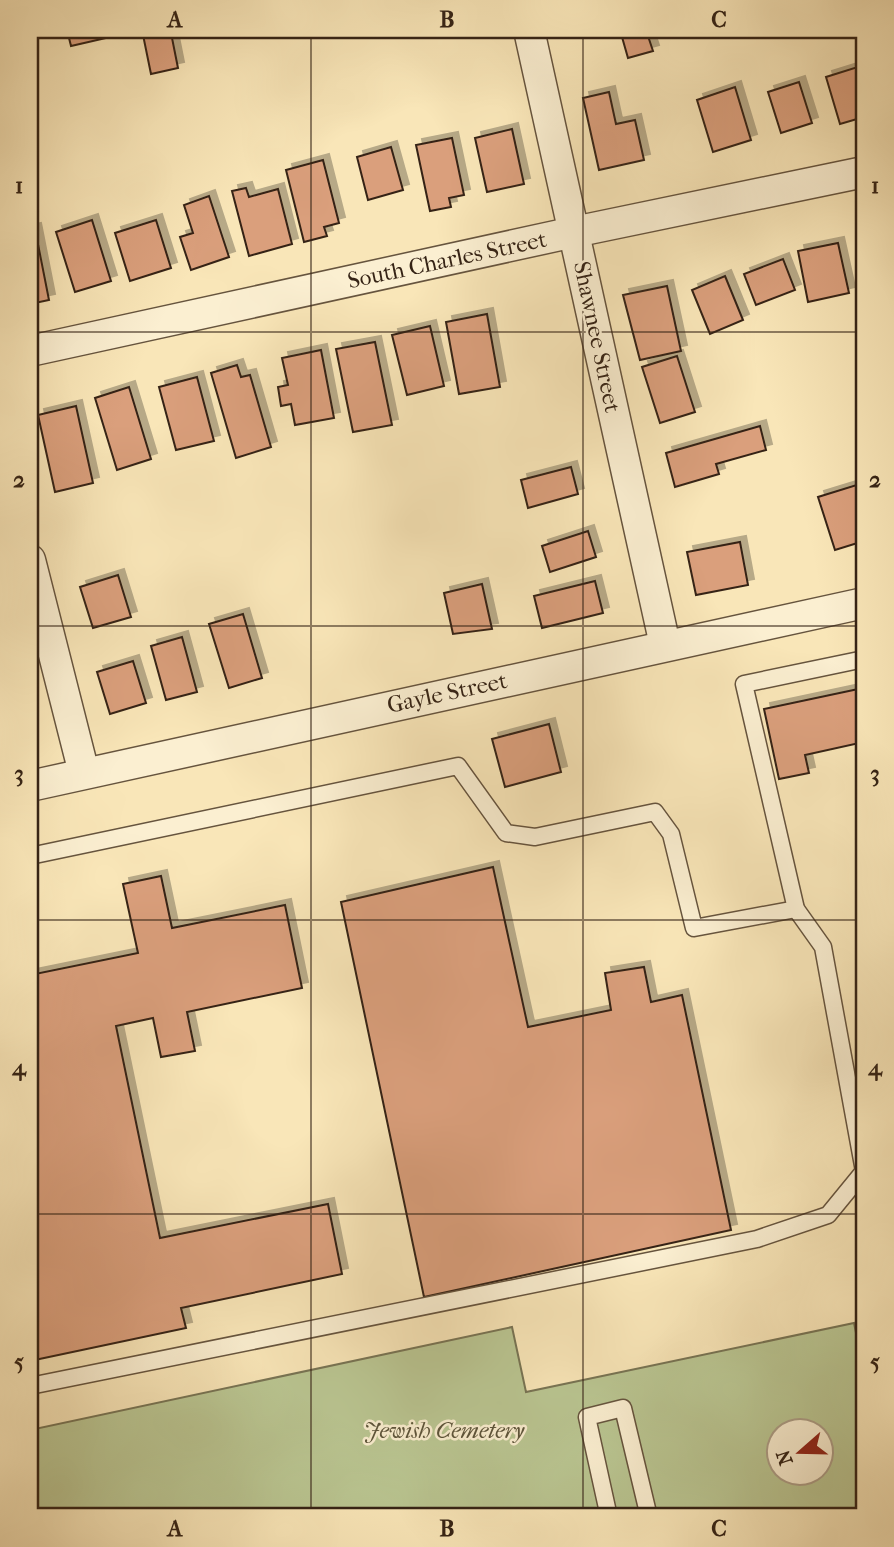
<svg xmlns="http://www.w3.org/2000/svg" width="894" height="1547" viewBox="0 0 894 1547" font-family="'IM FELL French Canon',serif">
<style>
.green{fill:#bac692;stroke:#787454;stroke-width:2;fill-rule:evenodd}
.building{fill:#da9f7b;stroke:#352315;stroke-width:2;filter:url(#shadow)}
.lines{fill:none;stroke-linecap:round;stroke-linejoin:round}
.lane-casing{stroke:#66543e;stroke-width:19}
.street-casing{stroke:#66543e;stroke-width:33}
.lane{stroke:#fbefd1;stroke-width:16}
.street{stroke:#fbefd1;stroke-width:30}
.grid{fill:none;stroke:#352315;stroke-width:2;stroke-opacity:0.55}
.labels{text-anchor:middle;dominant-baseline:central;stroke-width:5;stroke-linejoin:round;paint-order:stroke}
.street-label{font-size:23px;fill:#352315;stroke:#fbefd1}
.park-label{font-size:23px;font-style:italic;fill:#5d543a;stroke:#fbefd1}
.neatline{fill:none;stroke:#352315;stroke-width:2.5}
.grid-label{font-size:23px;text-anchor:middle;font-weight:bold;fill:#352315}
</style>
<defs>
<filter id="shadow"><feDropShadow dx="6" dy="-6" stdDeviation="0" flood-color="#0004"/></filter>
</defs>
<rect width="100%" height="100%" fill="#f9e6b8"/>
<filter id="stains"><feTurbulence type="fractalNoise" baseFrequency=".00286" numOctaves="4"/><feColorMatrix values="0 0 0 0 .2 0 0 0 0 .09 0 0 0 0 .02 0 0 0 .5 -.17"/></filter>
<radialGradient id="worn" r=".72"><stop offset=".6" stop-color="#630" stop-opacity="0"/><stop offset="1" stop-color="#630" stop-opacity=".3"/></radialGradient>
<!-- green -->
<path class="green" d="M854 1323 864 1372V1517H30V1430L512 1327 526 1392ZM778 1432H820V1474H778Z"/>
<!-- building -->
<g class="building">
<path d="M67 30H105L106 38 71 46Z"/>
<path d="M142 30H175L171 33 178 68 151 74Z"/>
<path d="M620 30H646L653 51 628 58Z"/>
<path d="M864 65V117L840 124 826 77Z"/>
<path d="M799 82 812 123 781 133 768 92Z"/>
<path d="M735 87 751 140 713 152 697 100Z"/>
<path d="M609 92 616 124 635 120 644 160 599 170 583 98Z"/>
<path d="M512 129 524 184 487 192 475 138Z"/>
<path d="M452 138 464 195 449 198 451 207 430 211 416 145Z"/>
<path d="M391 147 403 190 368 200 357 157Z"/>
<path d="M323 160 339 223 324 227 327 236 304 242 286 170Z"/>
<path d="M246 188 249 197 278 189 292 244 249 256 232 191Z"/>
<path d="M209 196 229 257 191 270 180 237 193 233 184 205Z"/>
<path d="M92 220 111 281 75 292 56 232Z"/>
<path d="M156 220 171 268 130 281 115 233Z"/>
<path d="M35 229 49 300 30 304V230Z"/>
<path d="M838 243 849 293 808 302 798 251Z"/>
<path d="M783 259 795 290 756 305 744 274Z"/>
<path d="M725 276 743 320 710 334 692 290Z"/>
<path d="M667 286 681 351 640 360 623 295Z"/>
<path d="M487 314 500 387 459 394 446 322Z"/>
<path d="M430 326 444 386 407 395 392 335Z"/>
<path d="M375 342 392 425 353 432 336 349Z"/>
<path d="M321 350 334 418 295 425 291 404 281 406 278 387 288 385 282 358Z"/>
<path d="M677 356 695 412 660 423 642 367Z"/>
<path d="M237 365 241 377 250 375 271 447 236 458 211 373Z"/>
<path d="M197 377 214 441 176 450 159 387Z"/>
<path d="M129 387 151 459 117 470 95 398Z"/>
<path d="M76 406 93 483 55 492 38 415Z"/>
<path d="M760 426 766 450 716 464 719 474 675 487 666 453Z"/>
<path d="M571 467 578 494 528 508 521 480Z"/>
<path d="M863 483 864 541 835 550 818 497Z"/>
<path d="M588 531 596 557 550 572 542 546Z"/>
<path d="M740 542 748 585 696 595 687 552Z"/>
<path d="M118 575 131 617 93 628 80 587Z"/>
<path d="M595 581 603 613 542 628 534 596Z"/>
<path d="M482 584 492 629 453 634 444 593Z"/>
<path d="M243 614 262 678 229 688 209 624Z"/>
<path d="M182 637 197 692 166 700 151 646Z"/>
<path d="M133 661 146 703 110 714 97 672Z"/>
<path d="M863 688 864 742 805 755 809 773 779 779 764 709Z"/>
<path d="M549 724 561 772 505 787 492 739Z"/>
<path d="M493 867 528 1027 611 1010 605 973 644 967 651 1002 682 995 731 1230 424 1297 341 902Z"/>
<path d="M161 876 172 928 285 905 302 988 187 1012 195 1051 161 1057 153 1018 116 1026 160 1238 328 1204 342 1274 181 1308 186 1328 30 1361V975L138 953 123 884Z"/>
</g>
<g class="lines">
<defs>
<g id="lane">
<path d="M30 856 458 766 506 833 535 837 655 812 671 834 694 928 796 909"/>
<path d="M30 1386 757 1239 828 1215 864 1171 823 947 796 909 744 684 864 659"/>
<path d="M609 1517 587 1417 623 1408 649 1517"/>
</g>
<g id="street">
<path d="M529 30 665 645"/>
<path d="M30 351 574 232 864 172"/>
<path d="M30 560 84 773"/>
<path d="M30 786 864 603"/>
</g>
</defs>
<!-- lane casing -->
<use href="#lane" class="lane-casing"/>
<!-- street casing -->
<use href="#street" class="street-casing"/>
<!-- lane -->
<use href="#lane" class="lane"/>
<!-- street -->
<use href="#street" class="street"/>
</g>
<!-- grid -->
<path class="grid" d="M311 30V1517M583 30V1517M30 332H864M30 626H864M30 920H864M30 1214H864"/>
<g class="labels">
<!-- street labels -->
<g class="street-label">
<text transform="translate(447 260) rotate(-12)">South Charles Street</text>
<text transform="translate(597 337) rotate(78)">Shawnee Street</text>
<text transform="translate(447 693) rotate(-12)">Gayle Street</text>
</g>
<!-- park labels -->
<g class="park-label">
<text x="444" y="1430">Jewish Cemetery</text>
</g>
</g>
<!-- margin -->
<rect width="894" height="1547" fill="none" stroke="#f9e6b8" stroke-width="77"/>
<!-- north arrow -->
<g transform="translate(800 1452) rotate(250)"><circle r="33" fill="#fbefd1" stroke="#ac9d86" stroke-width="2"/>
<path d="M0-5L12 26L0 18L-12 26Z" fill="#8f2418"/>
<text y="-10" font-size="19" font-weight="bold" text-anchor="middle" fill="#352315">N</text>
</g>
<rect x="38" y="38" width="818" height="1470" class="neatline"/>
<g class="grid-label">
<text x="175" y="27">A</text>
<text x="447" y="27">B</text>
<text x="719" y="27">C</text>
<text x="19" y="193">1</text>
<text x="875" y="193">1</text>
<text x="19" y="487">2</text>
<text x="875" y="487">2</text>
<text x="19" y="781">3</text>
<text x="875" y="781">3</text>
<text x="19" y="1075">4</text>
<text x="875" y="1075">4</text>
<text x="19" y="1369">5</text>
<text x="875" y="1369">5</text>
<text x="175" y="1536">A</text>
<text x="447" y="1536">B</text>
<text x="719" y="1536">C</text>
</g>
<rect width="100%" height="100%" filter="url(#stains)"/>
<rect width="100%" height="100%" fill="url(#worn)"/>
</svg>
